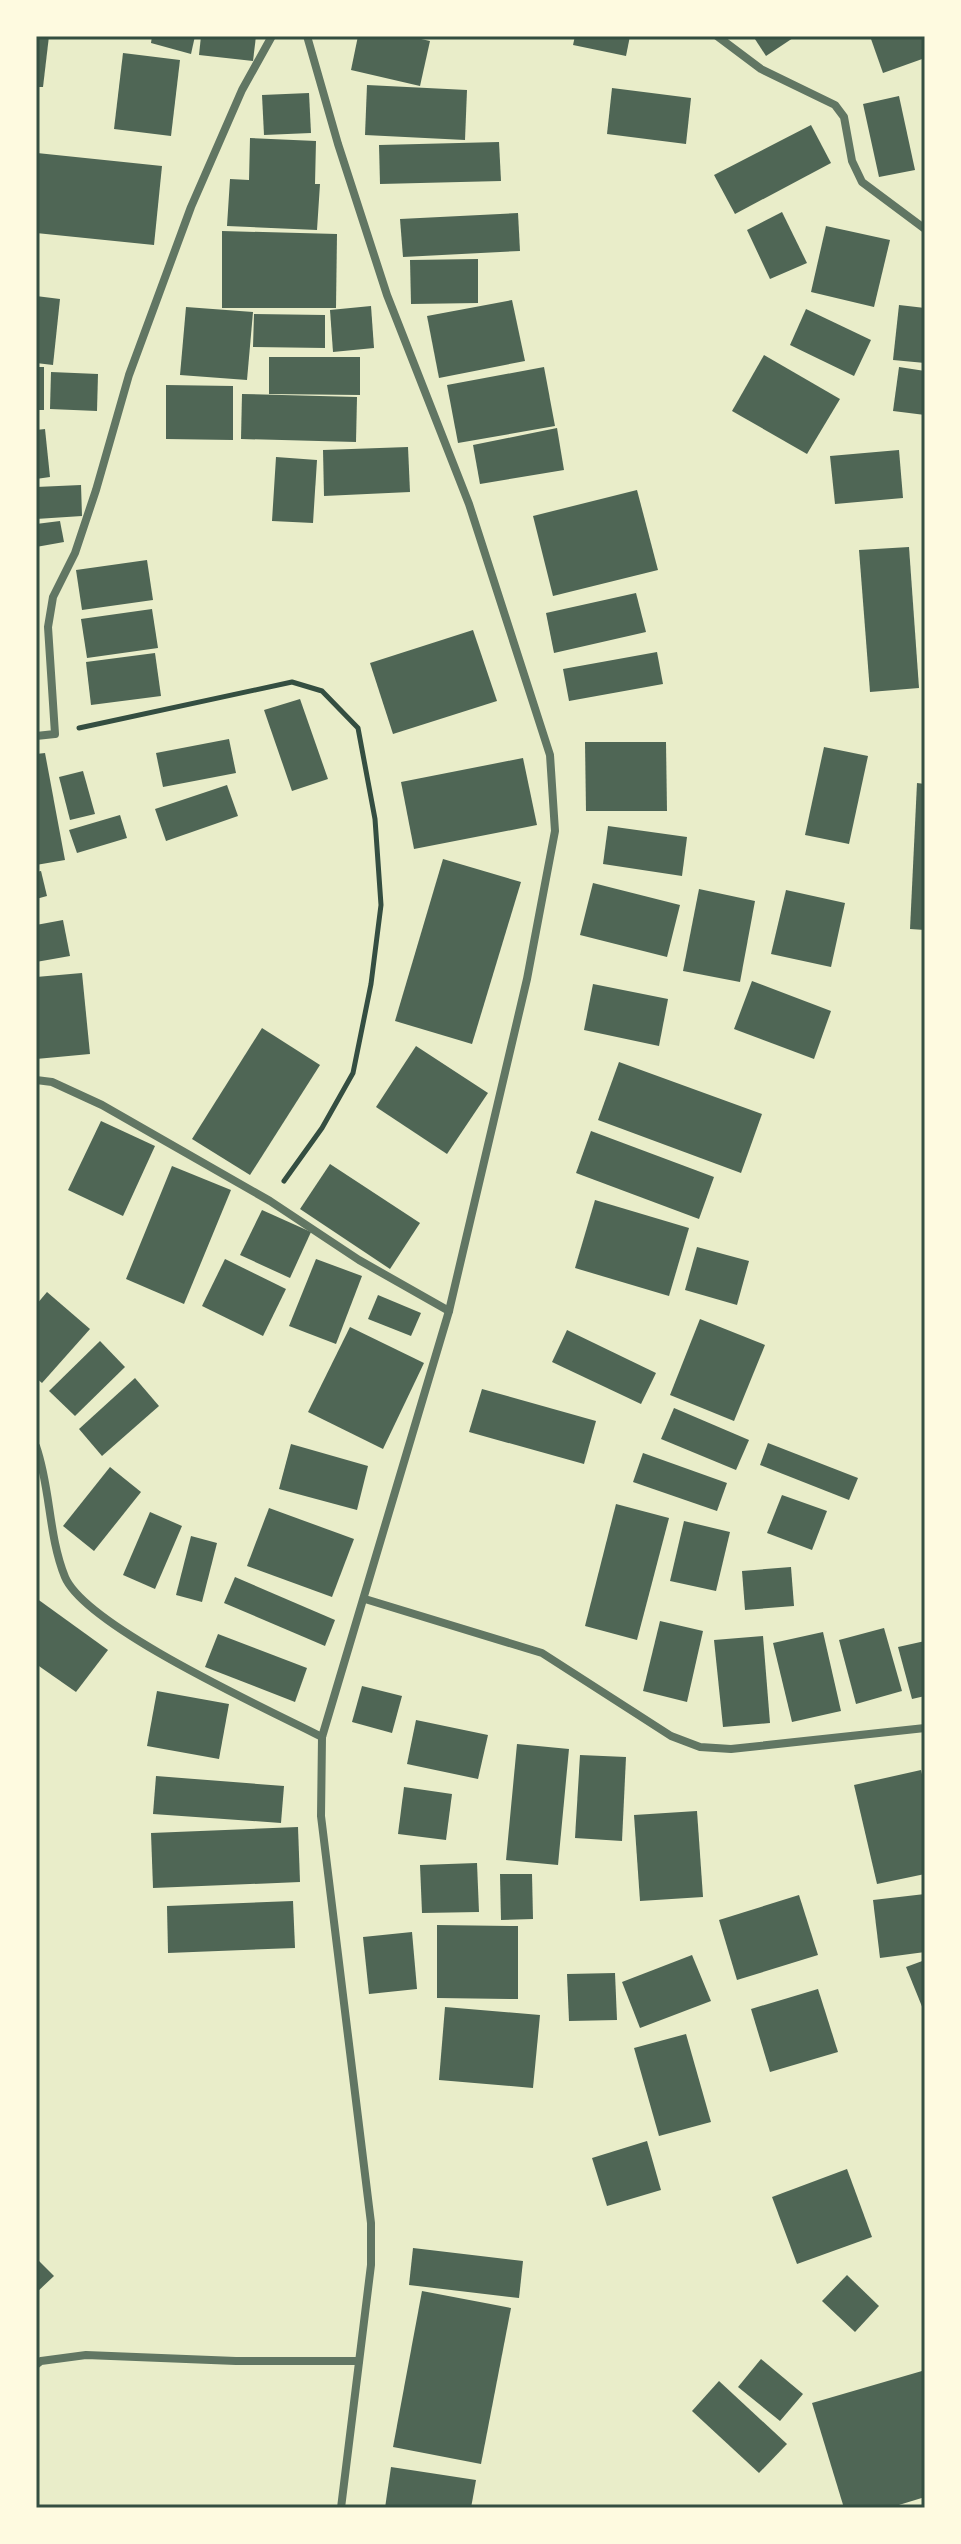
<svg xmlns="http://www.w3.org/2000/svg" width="961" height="2544" viewBox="0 0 961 2544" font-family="'Nunito Sans',sans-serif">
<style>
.building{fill:#4f6655}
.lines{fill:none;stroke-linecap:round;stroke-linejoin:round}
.path{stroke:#344e41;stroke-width:5}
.minor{stroke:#617663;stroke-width:8}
.neatline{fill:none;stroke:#344e41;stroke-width:3}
</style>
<rect width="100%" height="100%" fill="#e9edc9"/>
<!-- building -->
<g class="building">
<path d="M36 36H49L43 87H36Z"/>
<path d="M152 36H195L191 54 151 43Z"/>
<path d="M201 36H256L253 61 199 55Z"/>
<path d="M358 36H408L430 41 420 86 351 70Z"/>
<path d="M575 36H630L626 56 573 45Z"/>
<path d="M753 36H796L766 56Z"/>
<path d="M879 36H925V58L883 73 871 39Z"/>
<path d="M123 53 180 60 171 136 114 129Z"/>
<path d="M367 85 467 90 465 140 365 135Z"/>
<path d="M612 88 691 98 686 144 607 134Z"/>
<path d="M309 93 311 133 264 135 262 95Z"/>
<path d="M899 96 915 170 879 177 863 104Z"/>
<path d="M811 125 831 163 735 214 714 175Z"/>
<path d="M250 138 316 141 315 184H320L317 230 227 226 230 179 249 180Z"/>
<path d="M499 142 501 181 380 184 379 145Z"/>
<path d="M37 153 162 166 154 245 36 233Z"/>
<path d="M782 212 807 263 770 279 747 230Z"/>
<path d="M518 213 520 251 403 257 400 219Z"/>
<path d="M826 226 890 240 874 307 811 292Z"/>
<path d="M222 231 337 234 336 308H222Z"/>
<path d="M478 259V303L411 304 410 260Z"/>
<path d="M36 296 60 299 53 365 36 363Z"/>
<path d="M512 300 525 361 439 378 427 316Z"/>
<path d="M899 305 925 308V363L893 360Z"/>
<path d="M371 306 374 348 333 352 330 310Z"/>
<path d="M186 307 253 312 247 380 180 375Z"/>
<path d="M806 309 871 340 854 376 790 345Z"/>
<path d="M254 314 325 315V348L253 347Z"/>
<path d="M764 355 840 399 807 454 732 411Z"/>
<path d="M269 357H360V395L269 394Z"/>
<rect x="36" y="367" width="8" height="43"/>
<path d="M544 367 555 426 458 443 447 385Z"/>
<path d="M899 367 925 371V415L893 411Z"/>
<path d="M51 372 98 374 97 411 50 409Z"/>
<path d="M166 385 233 386V440L166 439Z"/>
<path d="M242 394 357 397 356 442 241 439Z"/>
<path d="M557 428 564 470 480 484 473 445Z"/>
<path d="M45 429 50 477 36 479V430Z"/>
<path d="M408 447 410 492 324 496 323 450Z"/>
<path d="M899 450 903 498 835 504 830 456Z"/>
<path d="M276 457 317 460 313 523 272 521Z"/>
<path d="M81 485 82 516 36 519V487Z"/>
<path d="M637 490 658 570 553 596 533 516Z"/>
<path d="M60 521 64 542 36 547V524Z"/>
<path d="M909 547 919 688 870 692 859 550Z"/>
<path d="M147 560 153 600 82 610 76 570Z"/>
<path d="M636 593 646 632 554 653 546 613Z"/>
<path d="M152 609 158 648 87 658 81 619Z"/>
<path d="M473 630 497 701 393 734 370 663Z"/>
<path d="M657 652 663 684 569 701 563 669Z"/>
<path d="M155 653 161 696 91 705 86 662Z"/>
<path d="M300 699 328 779 292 791 264 710Z"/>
<path d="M229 739 236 773 163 787 156 753Z"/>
<path d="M585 742H666L667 811H586Z"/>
<path d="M824 747 868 756 849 844 805 835Z"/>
<path d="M45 753 65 860 36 865V754Z"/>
<path d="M523 758 537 825 414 849 401 782Z"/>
<path d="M83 771 95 814 70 820 59 777Z"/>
<path d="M917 783 925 784V930L910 929Z"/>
<path d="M227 785 238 816 166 841 155 809Z"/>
<path d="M120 815 127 838 77 853 69 830Z"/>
<path d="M608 826 687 837 682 876 603 864Z"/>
<path d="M443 859 521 882 472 1044 395 1021Z"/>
<path d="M41 871 47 896 36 899V872Z"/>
<path d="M593 883 680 905 667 957 580 935Z"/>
<path d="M699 889 755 901 740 982 683 971Z"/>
<path d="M786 890 845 903 831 967 771 954Z"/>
<path d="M63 920 70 956 36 962V925Z"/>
<path d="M82 973 90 1054 36 1059V977Z"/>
<path d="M752 981 831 1011 814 1059 734 1029Z"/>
<path d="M593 984 668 999 659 1046 584 1030Z"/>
<path d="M262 1028 320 1065 250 1175 192 1139Z"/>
<path d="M416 1046 488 1093 447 1154 376 1107Z"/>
<path d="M619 1062 762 1114 741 1173 598 1120Z"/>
<path d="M101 1121 155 1146 123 1216 68 1190Z"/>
<path d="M591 1131 714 1177 699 1219 576 1173Z"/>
<path d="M330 1164 420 1223 390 1269 300 1209Z"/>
<path d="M172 1166 231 1190 184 1304 126 1279Z"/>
<path d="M595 1200 689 1228 669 1296 575 1268Z"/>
<path d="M262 1210 311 1232 290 1278 240 1255Z"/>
<path d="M697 1247 749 1261 737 1305 685 1290Z"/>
<path d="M225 1259 286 1289 263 1336 202 1306Z"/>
<path d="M316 1259 362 1276 336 1344 289 1326Z"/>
<path d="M47 1292 90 1329 42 1383 36 1378V1305Z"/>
<path d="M378 1295 421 1313 411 1336 368 1319Z"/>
<path d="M700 1319 765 1345 734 1421 670 1395Z"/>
<path d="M350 1327 424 1363 383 1449 308 1412Z"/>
<path d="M567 1330 656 1373 641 1404 552 1362Z"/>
<path d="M100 1341 125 1367 75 1416 49 1391Z"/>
<path d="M135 1378 159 1406 102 1456 79 1429Z"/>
<path d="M482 1389 596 1421 584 1464 469 1432Z"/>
<path d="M674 1408 749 1440 736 1470 661 1439Z"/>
<path d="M768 1443 858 1478 849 1500 760 1465Z"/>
<path d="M291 1444 368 1466 357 1510 279 1489Z"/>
<path d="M643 1453 727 1483 717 1511 633 1482Z"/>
<path d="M110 1467 141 1492 94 1551 63 1526Z"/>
<path d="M782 1495 827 1511 812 1550 767 1533Z"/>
<path d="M616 1504 669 1518 637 1640 585 1626Z"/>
<path d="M269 1508 354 1539 332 1597 247 1566Z"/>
<path d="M150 1512 182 1526 155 1589 123 1575Z"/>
<path d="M684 1521 730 1532 716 1591 670 1581Z"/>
<path d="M191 1536 217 1543 202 1602 176 1595Z"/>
<path d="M791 1567 794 1606 745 1610 742 1571Z"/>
<path d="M235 1577 335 1620 325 1646 224 1603Z"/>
<path d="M36 1598 108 1650 76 1692 36 1664Z"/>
<path d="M660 1621 703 1631 687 1702 643 1691Z"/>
<path d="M884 1628 902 1691 856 1704 839 1640Z"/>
<path d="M823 1632 841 1711 792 1722 773 1643Z"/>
<path d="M218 1634 307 1668 295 1702 205 1667Z"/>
<path d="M763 1636 770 1723 723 1727 714 1640Z"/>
<path d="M925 1641V1696L912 1699 898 1647Z"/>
<path d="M362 1686 402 1696 392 1733 352 1722Z"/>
<path d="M157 1691 229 1704 219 1759 147 1746Z"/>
<path d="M416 1720 488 1735 478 1779 407 1764Z"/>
<path d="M517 1744 569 1749 558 1865 506 1860Z"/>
<path d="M580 1755 626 1757 622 1841 575 1838Z"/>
<path d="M921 1770 925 1787V1874L877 1884 854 1785Z"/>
<path d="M156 1776 284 1786 281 1823 153 1814Z"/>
<path d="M404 1787 452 1794 446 1840 398 1834Z"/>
<path d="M697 1811 703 1897 640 1901 634 1815Z"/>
<path d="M298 1827 300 1882 153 1888 151 1833Z"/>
<path d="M477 1863 479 1912 422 1913 420 1865Z"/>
<path d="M500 1874H532L533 1919 501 1920Z"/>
<path d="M925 1894V1952L880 1958 873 1900Z"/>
<path d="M799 1895 818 1955 737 1980 719 1920Z"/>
<path d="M293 1901 295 1948 168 1953 167 1906Z"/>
<path d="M437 1925 518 1926V1999L437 1998Z"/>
<path d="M412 1932 417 1989 369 1994 363 1937Z"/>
<path d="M692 1955 711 2001 640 2028 622 1982Z"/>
<path d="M925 1960V2014L906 1967Z"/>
<path d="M615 1973 617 2020 569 2021 567 1974Z"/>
<path d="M818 1989 838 2052 770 2072 751 2009Z"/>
<path d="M445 2007 540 2015 533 2088 439 2080Z"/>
<path d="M686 2034 711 2122 659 2136 634 2048Z"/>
<path d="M647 2141 661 2190 607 2206 592 2158Z"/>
<path d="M847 2169 872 2237 797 2264 772 2197Z"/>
<path d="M413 2248 523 2261 519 2298 409 2285Z"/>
<path d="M36 2258 54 2276 36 2293Z"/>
<path d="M847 2275 879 2306 855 2332 822 2301Z"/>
<path d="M422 2291 511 2308 481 2464 393 2447Z"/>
<path d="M761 2359 803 2394 780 2421 738 2387Z"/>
<path d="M922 2371 925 2382V2497L889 2508H844L812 2403Z"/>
<path d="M719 2381 787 2444 759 2473 692 2411Z"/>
<path d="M391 2467 476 2480 471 2508H385Z"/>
</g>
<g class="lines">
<!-- path -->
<path class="path" d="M79 728 292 682 322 691 358 728 375 819 381 905 371 984 353 1073 322 1128 284 1181"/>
<!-- minor -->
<g class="minor">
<path d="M307 36 338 144 387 295 469 504 550 755 555 831 527 979 449 1311 322 1737 321 1816 371 2223V2265L341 2508"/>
<path d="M717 36 761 69 835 105 844 117 852 161 862 182 925 229"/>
<path d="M36 736 55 734 48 627 53 597 75 553 96 490 129 375 191 207 242 90 272 36"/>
<path d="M36 1080 52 1082 102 1105 270 1201 359 1260 449 1311"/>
<path d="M36 1446C51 1489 48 1535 65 1577 86 1627 269 1710 322 1737"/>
<path d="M365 1599 542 1653 671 1736 700 1747 731 1749 925 1728"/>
<path d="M36 2365 41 2361 86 2355 236 2361H359"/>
</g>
</g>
<!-- border -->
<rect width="961" height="2544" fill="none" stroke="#fefae0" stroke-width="76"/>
<rect x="38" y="38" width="885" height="2468" class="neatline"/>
</svg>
